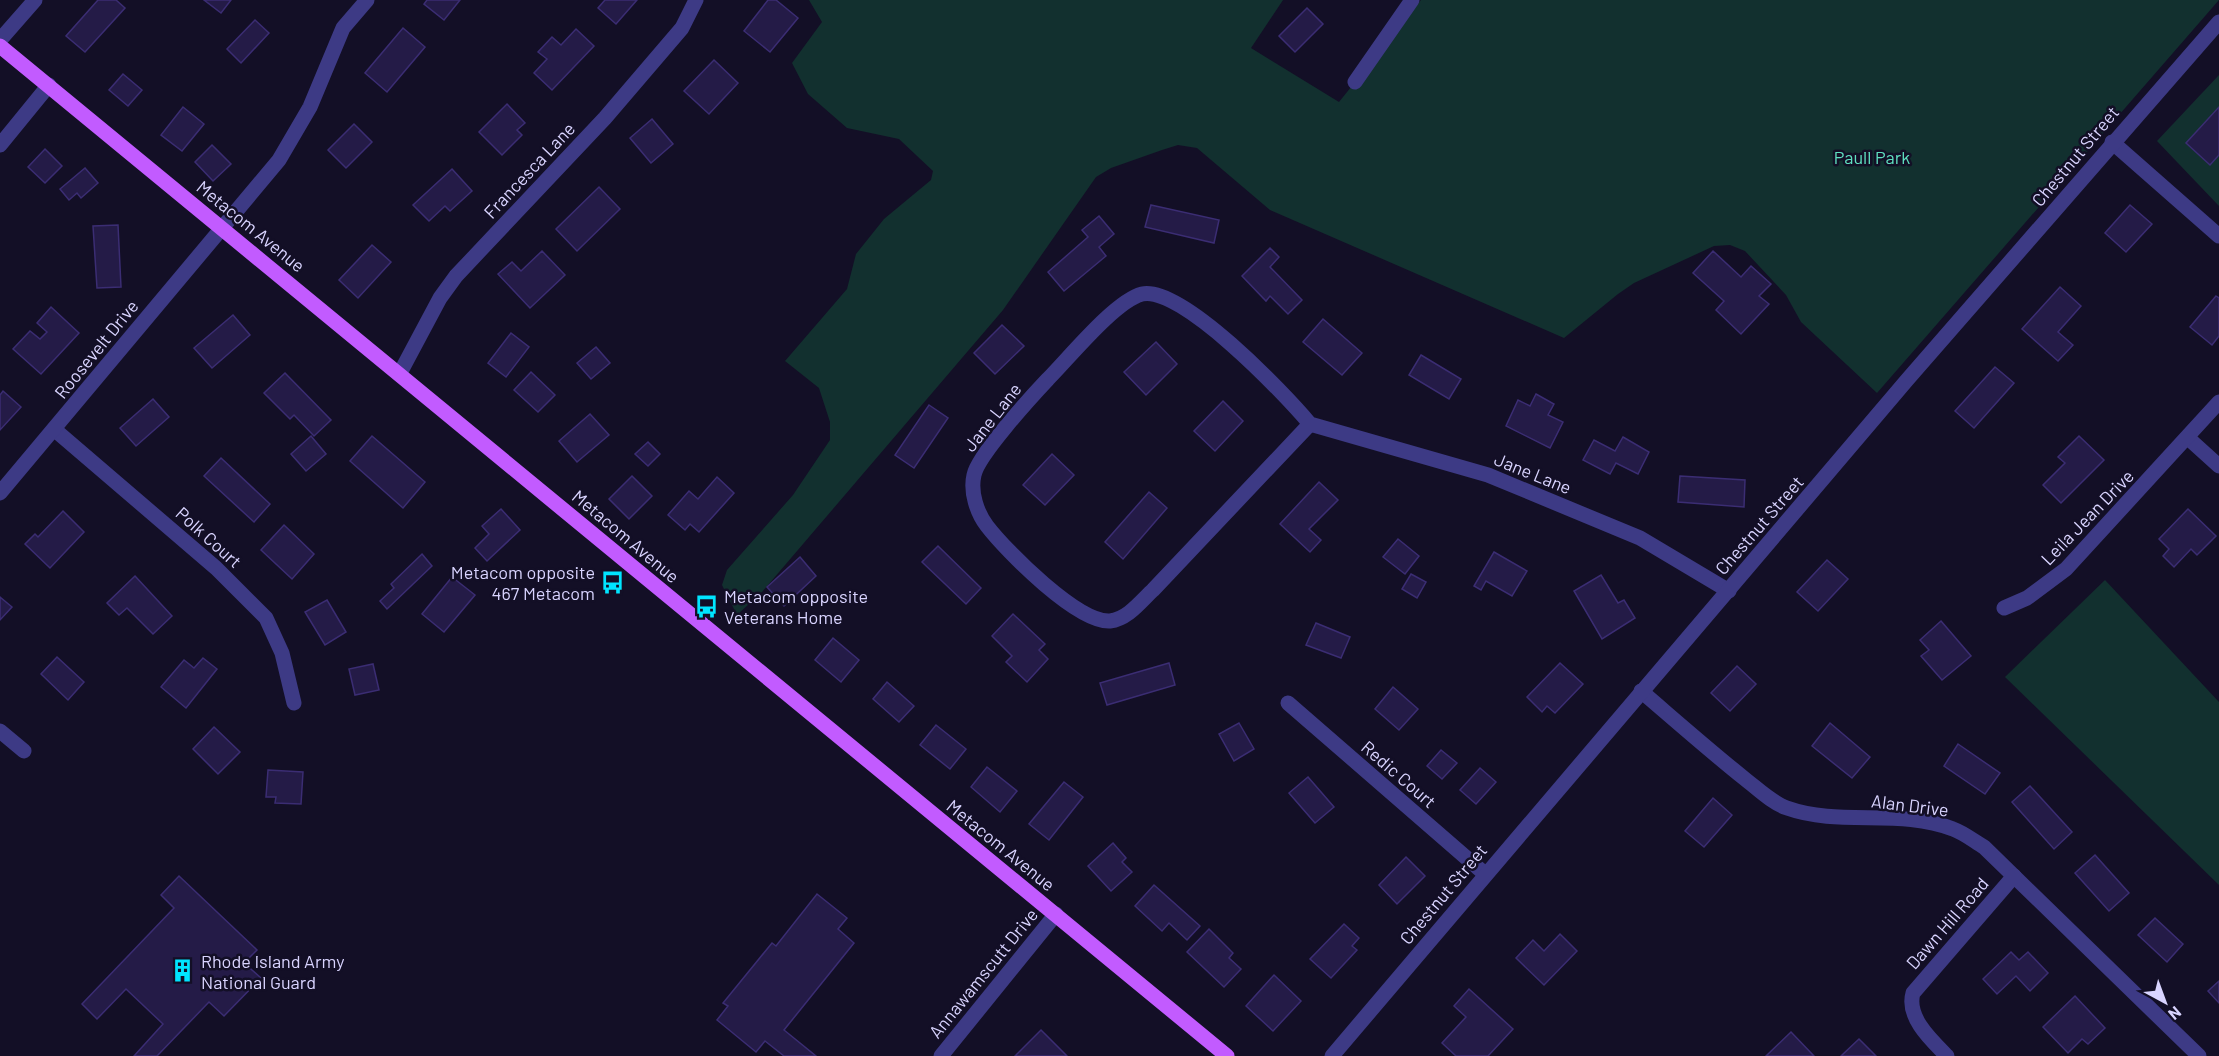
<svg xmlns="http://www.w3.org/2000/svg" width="2219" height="1056" viewBox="0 0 2219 1056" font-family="Barlow,sans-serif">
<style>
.green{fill:#12302f}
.building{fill:#241b47;stroke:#3b2d73;stroke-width:1.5}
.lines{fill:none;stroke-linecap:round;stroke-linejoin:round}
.minor{stroke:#3d3a85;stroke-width:15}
.tertiary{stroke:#3d3a85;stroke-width:15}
.primary{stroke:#c25bff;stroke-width:15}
.labels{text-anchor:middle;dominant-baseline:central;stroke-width:5;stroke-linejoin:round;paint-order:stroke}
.street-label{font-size:18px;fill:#d9d4ff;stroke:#130f26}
.park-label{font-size:18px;fill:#5fe0c0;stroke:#130f26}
.poi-label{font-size:18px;fill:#d9d4ff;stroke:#130f26;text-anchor:start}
</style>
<rect width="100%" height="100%" fill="#130f26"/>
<!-- green -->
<g class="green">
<path d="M809 0H1283L1251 48 1339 102 1421 0H2219L1877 393 1801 322 1786 295 1745 251 1730 245 1714 246 1634 283 1618 294 1564 338 1270 210 1197 148 1178 145 1162 150 1111 168 1096 177 1003 310 762 592 737 615 722 585 727 570 793 495 830 440V422L819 388 785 361 847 289 856 254 884 219 931 180 933 171 899 139 847 128 808 94 792 63 822 22Z"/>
<path d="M2219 75V206L2157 141Z"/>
<path d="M2105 580 2219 702V885L2005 677Z"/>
</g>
<!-- building -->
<g class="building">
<path d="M98 0H116L125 8 85 52 66 36Z"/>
<path d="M204 0H231L221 13Z"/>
<path d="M427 0H460L444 20 424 4Z"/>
<path d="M605 0H637L616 24 598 8Z"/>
<path d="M768 0H776L798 18 770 52 744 31Z"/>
<path d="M1307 8 1323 24 1295 52 1279 36Z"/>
<path d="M255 20 269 33 241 63 227 49Z"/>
<path d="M403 28 425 47 387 92 365 73Z"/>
<path d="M576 29 594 46 552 90 534 73 547 59 538 52 552 37 561 45Z"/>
<path d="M714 60 738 83 709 114 684 91Z"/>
<path d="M123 74 142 90 128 106 109 90Z"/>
<path d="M507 104 525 123 517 130 522 135 502 155 479 132Z"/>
<path d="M183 107 204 124 182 151 161 135Z"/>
<path d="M2219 107V155L2210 165 2186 143Z"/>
<path d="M652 119 673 144 651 163 630 138Z"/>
<path d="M354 124 372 142 346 168 328 150Z"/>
<path d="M212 145 231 164 213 181 195 162Z"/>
<path d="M45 149 62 166 45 183 28 167Z"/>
<path d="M85 168 98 183 81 198 77 193 69 200 60 189Z"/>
<path d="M452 169 472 191 450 211 445 206 429 221 413 205Z"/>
<path d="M599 187 620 209 577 251 556 229Z"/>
<path d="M1151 205 1219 220 1214 243 1145 227Z"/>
<path d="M2130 205 2152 224 2126 252 2105 233Z"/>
<path d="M1099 216 1114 234 1099 247 1106 256 1064 291 1048 272 1088 237 1082 230Z"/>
<path d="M118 225 121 287 97 288 93 226Z"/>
<path d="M372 245 391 262 358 298 339 280Z"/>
<path d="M1270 248 1279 257 1270 267 1302 300 1288 314 1270 296 1266 301 1242 276Z"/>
<path d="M542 251 565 275 530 308 498 274 512 262 521 271Z"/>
<path d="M1713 251 1741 277 1751 266 1771 284 1759 296 1769 304 1741 334 1716 310 1724 301 1693 273Z"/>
<path d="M2060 287 2081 306 2058 332 2073 345 2058 361 2022 329Z"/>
<path d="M2216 296 2219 298V336L2212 345 2190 327Z"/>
<path d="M51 307 79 333 41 374 13 349 30 331 40 339 47 332 37 323Z"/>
<path d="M233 315 250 335 212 368 194 348Z"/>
<path d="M1323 319 1362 353 1342 375 1303 342Z"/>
<path d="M1002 325 1024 346 995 374 974 353Z"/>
<path d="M511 333 529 347 506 377 488 363Z"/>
<path d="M1156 342 1177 364 1146 395 1124 372Z"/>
<path d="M596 347 610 363 591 379 577 363Z"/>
<path d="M1421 355 1461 379 1449 399 1409 375Z"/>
<path d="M1995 367 2014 383 1974 428 1955 411Z"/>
<path d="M531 372 555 395 538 412 514 390Z"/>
<path d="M285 373 331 420 314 436 294 415 290 419 264 393Z"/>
<path d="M3 391 21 407 0 430V395Z"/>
<path d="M1536 394 1554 404 1548 415 1563 422 1550 448 1506 426 1518 400 1530 406Z"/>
<path d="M153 399 169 417 136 446 120 428Z"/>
<path d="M1223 401 1243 421 1215 451 1194 431Z"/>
<path d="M929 405 948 418 914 468 895 455Z"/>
<path d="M590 414 609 435 577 462 559 441Z"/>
<path d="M311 436 326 454 306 471 291 454Z"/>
<path d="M372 436 425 482 403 508 350 461Z"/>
<path d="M2079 436 2104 460 2061 503 2043 485 2065 463 2058 457Z"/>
<path d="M1623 437 1649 452 1638 474 1616 463 1610 474 1583 460 1594 440 1615 451Z"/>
<path d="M648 442 660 454 648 466 635 454Z"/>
<path d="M1052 454 1074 475 1045 505 1023 485Z"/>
<path d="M221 458 270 504 254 522 204 476Z"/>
<path d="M632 476 652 496 629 519 609 499Z"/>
<path d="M1680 476 1745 480 1744 507 1678 502Z"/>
<path d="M717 477 734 493 699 532 690 524 685 530 668 515 689 491 698 499Z"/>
<path d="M1319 482 1338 500 1309 529 1321 540 1310 552 1280 524Z"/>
<path d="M1149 492 1167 508 1123 559 1105 542Z"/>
<path d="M501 509 520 530 487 561 475 548 489 534 482 526Z"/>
<path d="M2188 509 2216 536 2197 555 2191 549 2174 567 2163 556 2169 549 2159 539Z"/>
<path d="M63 511 84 532 50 568 25 544 35 534 38 537Z"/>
<path d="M284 525 314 554 292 579 261 550Z"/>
<path d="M1398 539 1419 556 1405 574 1383 557Z"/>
<path d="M938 546 981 588 966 604 922 562Z"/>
<path d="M1494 552 1527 571 1512 596 1486 581 1481 590 1474 586Z"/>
<path d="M422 554 432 566 387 609 380 601 394 588 391 584Z"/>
<path d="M800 557 816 576 784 606 767 587Z"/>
<path d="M1827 560 1848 579 1818 611 1797 592Z"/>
<path d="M1411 574 1426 582 1417 598 1402 589Z"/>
<path d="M1601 575 1618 603 1624 600 1635 618 1602 639 1574 591Z"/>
<path d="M135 576 172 616 153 634 127 608 119 615 107 603Z"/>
<path d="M452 577 475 595 444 632 422 614Z"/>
<path d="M0 597 12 607 0 620Z"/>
<path d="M327 600 346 632 325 645 305 612Z"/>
<path d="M1013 614 1045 644 1039 650 1048 659 1027 682 1006 662 1012 656 992 636Z"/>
<path d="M1941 621 1971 656 1942 680 1921 656 1929 650 1920 640Z"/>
<path d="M1316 623 1350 637 1341 658 1306 645Z"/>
<path d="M833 638 859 660 841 682 815 660Z"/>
<path d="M57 657 84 682 68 700 41 674Z"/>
<path d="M203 658 217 669 186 708 161 687 184 660 194 668Z"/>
<path d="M1169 663 1175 685 1107 705 1100 683Z"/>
<path d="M1560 663 1583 684 1555 713 1547 706 1542 712 1527 697Z"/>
<path d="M373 664 379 690 355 695 349 669Z"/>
<path d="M1737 666 1756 684 1730 711 1711 693Z"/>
<path d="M887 682 914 706 899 722 873 699Z"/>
<path d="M1393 687 1418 709 1399 730 1375 709Z"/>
<path d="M1239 723 1254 749 1234 761 1219 734Z"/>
<path d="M1830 723 1870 757 1852 778 1812 746Z"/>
<path d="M936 725 966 749 950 769 920 745Z"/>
<path d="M214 727 240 752 218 774 193 749Z"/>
<path d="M1958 744 2000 773 1985 794 1944 766Z"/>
<path d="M1441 750 1457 763 1442 779 1427 766Z"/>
<path d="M987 767 1017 791 1000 812 971 787Z"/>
<path d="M1480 768 1496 782 1476 804 1460 790Z"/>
<path d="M268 770 303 772 301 804 275 803 276 797H266Z"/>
<path d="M1308 777 1334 807 1315 823 1289 793Z"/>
<path d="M1064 782 1083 797 1049 840 1029 824Z"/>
<path d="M2030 786 2072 832 2054 849 2012 802Z"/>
<path d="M1713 798 1732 815 1704 847 1685 831Z"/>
<path d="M1113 843 1126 858 1122 862 1132 872 1111 891 1088 866Z"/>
<path d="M2095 855 2129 893 2109 911 2075 873Z"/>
<path d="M1406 857 1425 876 1397 904 1379 885Z"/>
<path d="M179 876 257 950 244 963 261 978 224 1016 209 1002 157 1056H134L163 1024 126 989 97 1019 82 1004 174 908 161 895Z"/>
<path d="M1154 885 1200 926 1187 940 1169 923 1162 931 1135 906Z"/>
<path d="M817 894 847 918 838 929 854 943 784 1030 816 1056H784L765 1041 756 1052 717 1020 728 1006 723 1003 772 943 776 946Z"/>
<path d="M2155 918 2183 944 2167 962 2138 935Z"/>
<path d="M1344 924 1359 938 1352 946 1357 950 1331 978 1310 959Z"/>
<path d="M1209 929 1233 953 1229 958 1241 969 1224 987 1187 952Z"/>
<path d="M1560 934 1577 951 1544 985 1516 958 1533 940 1544 951Z"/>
<path d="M2011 952 2019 960 2028 952 2048 973 2030 991 2016 976 1997 994 1983 979Z"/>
<path d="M1274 975 1301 1001 1273 1031 1246 1006Z"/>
<path d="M2219 981V1003L2208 991Z"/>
<path d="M1469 989 1513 1029 1488 1056H1456L1442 1043 1466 1017 1454 1006Z"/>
<path d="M2075 996 2105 1028 2088 1044 2082 1039 2068 1053 2043 1027Z"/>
<path d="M1041 1030 1067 1056H1015Z"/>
<path d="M1791 1032 1814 1056H1766Z"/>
<path d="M1859 1039 1876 1056H1841Z"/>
</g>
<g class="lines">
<!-- minor -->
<g class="minor">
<path d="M0 40 35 0"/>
<path d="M1355 82 1412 0"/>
<path d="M2112 142 2219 236"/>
<path d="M0 145 49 85"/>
<path d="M400 373 440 298 456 276 605 118 682 28 696 0"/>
<path d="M1310 424C1284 393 1181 285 1142 294 1115 301 1069 358 1048 379 1032 396 978 455 974 475 970 492 977 513 987 526 1007 552 1078 623 1110 621 1128 619 1141 601 1153 590L1310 424 1488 475 1640 538 1729 591"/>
<path d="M55 430 216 568 266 618 282 653 294 703"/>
<path d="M2188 438 2219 466"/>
<path d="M0 493 279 160 310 107 343 28 367 0"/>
<path d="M2004 608 2027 598 2066 569 2219 402"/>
<path d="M1641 691C1676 721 1710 751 1745 779 1758 789 1772 803 1787 808 1840 827 1900 808 1953 829 1964 833 1974 841 1984 847L2199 1056"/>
<path d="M1288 703 1485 874"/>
<path d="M0 731 24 751"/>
<path d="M1947 1056C1931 1040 1906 1017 1913 993L2014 876"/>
</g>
<!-- tertiary -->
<g class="tertiary">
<path d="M941 1056 1056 914"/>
<path d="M1332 1056 1907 380 2219 22"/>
</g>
<!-- primary -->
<path class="primary" d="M0 46 1227 1056"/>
</g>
<!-- icons -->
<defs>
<symbol id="bus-bare" viewBox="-9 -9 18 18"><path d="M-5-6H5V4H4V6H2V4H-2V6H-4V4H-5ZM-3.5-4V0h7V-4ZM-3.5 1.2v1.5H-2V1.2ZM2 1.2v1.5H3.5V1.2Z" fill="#00e5ff" stroke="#130f26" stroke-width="2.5" paint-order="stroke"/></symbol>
<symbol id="building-bare" viewBox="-9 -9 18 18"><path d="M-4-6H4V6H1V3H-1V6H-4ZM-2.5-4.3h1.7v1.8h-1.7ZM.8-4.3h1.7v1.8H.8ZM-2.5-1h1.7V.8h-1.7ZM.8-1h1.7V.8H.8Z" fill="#00e5ff" stroke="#130f26" stroke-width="2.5" paint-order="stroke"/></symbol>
</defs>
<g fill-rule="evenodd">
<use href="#bus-bare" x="596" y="566" width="33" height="33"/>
<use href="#bus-bare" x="690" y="590" width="33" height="33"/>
<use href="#building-bare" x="166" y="954" width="33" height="33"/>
</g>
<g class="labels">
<!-- street labels -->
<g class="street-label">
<text transform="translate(2075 156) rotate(-50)">Chestnut Street</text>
<text transform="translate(529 170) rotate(-47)">Francesca Lane</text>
<text transform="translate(251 226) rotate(39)">Metacom Avenue</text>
<text transform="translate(96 349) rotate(-51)">Roosevelt Drive</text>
<text transform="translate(992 417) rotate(-52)">Jane Lane</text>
<text transform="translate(1533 473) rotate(22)">Jane Lane</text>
<text transform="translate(2087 517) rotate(-46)">Leila Jean Drive</text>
<text transform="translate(1759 525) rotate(-49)">Chestnut Street</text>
<text transform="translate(626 536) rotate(40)">Metacom Avenue</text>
<text transform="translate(209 537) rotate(42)">Polk Court</text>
<text transform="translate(1399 774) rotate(41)">Redic Court</text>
<text transform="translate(1910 805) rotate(7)">Alan Drive</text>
<text transform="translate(1001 845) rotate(39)">Metacom Avenue</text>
<text transform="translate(1443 894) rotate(-50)">Chestnut Street</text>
<text transform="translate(1947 923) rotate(-49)">Dawn Hill Road</text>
<text transform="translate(983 973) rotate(-51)">Annawamscutt Drive</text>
</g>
<!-- park labels -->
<g class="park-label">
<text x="1872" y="157">Paull Park</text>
</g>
<!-- poi labels -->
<g class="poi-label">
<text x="595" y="572" text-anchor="end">Metacom opposite<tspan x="595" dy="21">467 Metacom</tspan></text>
<text x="724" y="596">Metacom opposite<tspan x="724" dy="21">Veterans Home</tspan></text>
<text x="201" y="961">Rhode Island Army<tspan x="201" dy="21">National Guard</tspan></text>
</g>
</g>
<!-- north arrow -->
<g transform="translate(2165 1002) rotate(139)" stroke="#130f26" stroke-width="4.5" paint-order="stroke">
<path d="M0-4.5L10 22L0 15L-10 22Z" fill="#d9d4ff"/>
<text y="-9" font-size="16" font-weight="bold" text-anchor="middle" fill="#d9d4ff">N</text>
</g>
</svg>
